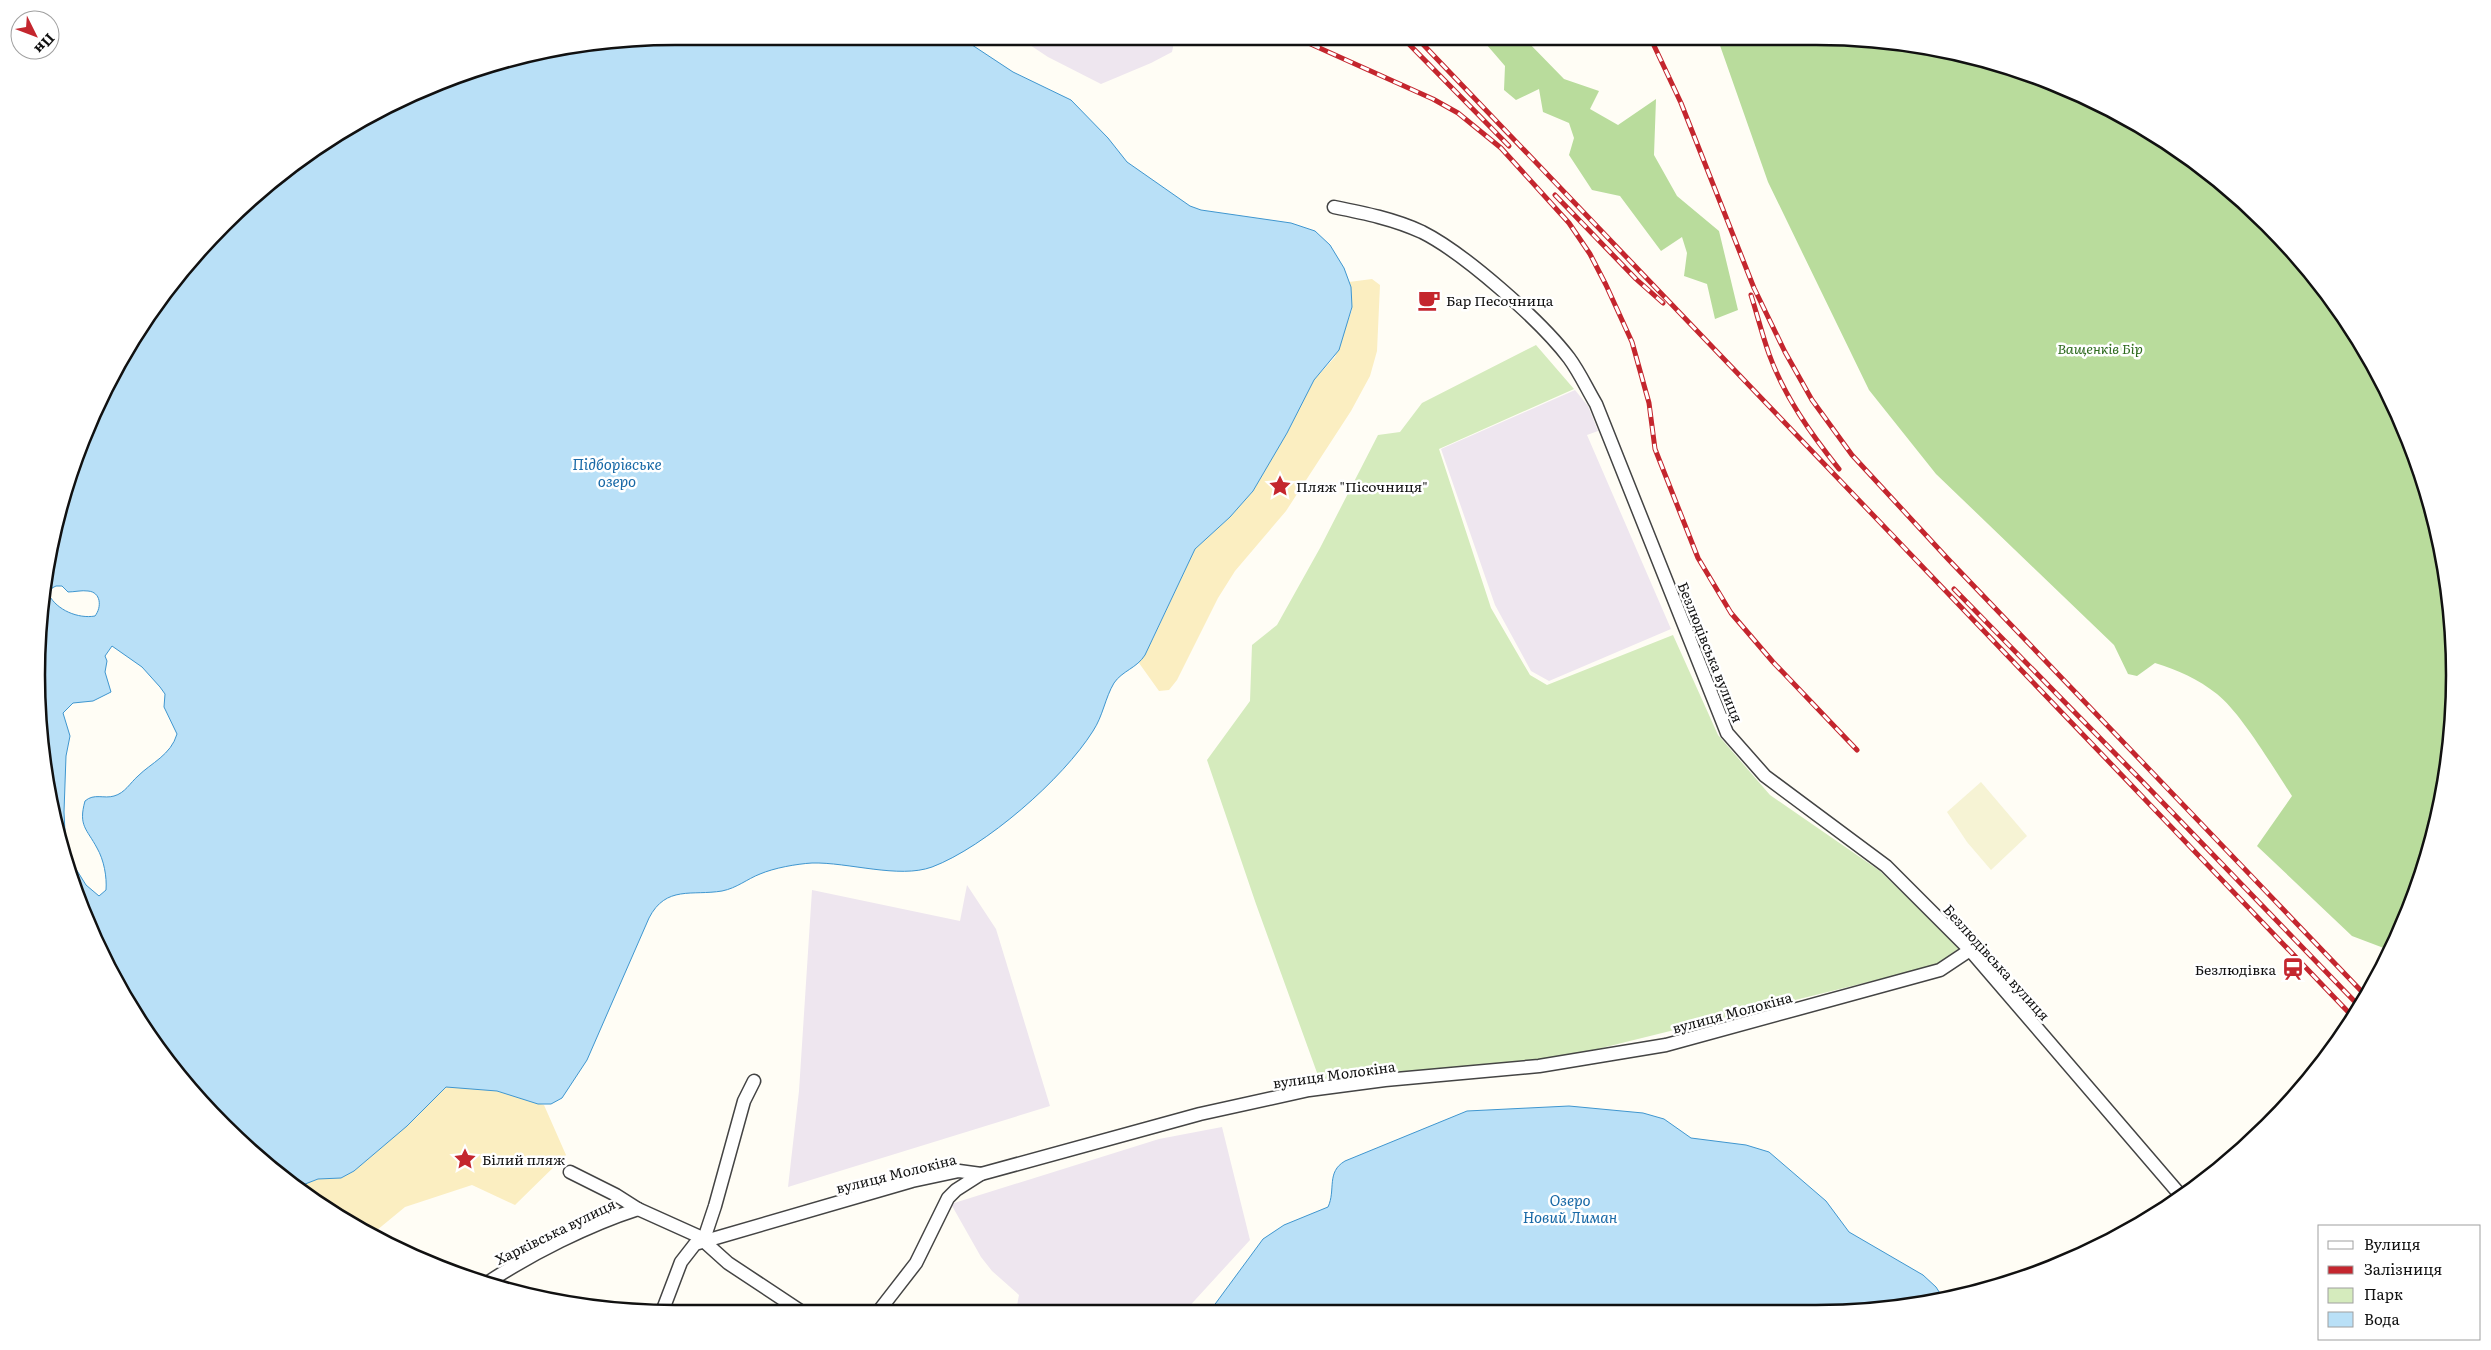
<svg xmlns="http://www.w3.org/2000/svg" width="2491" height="1350" viewBox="0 0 2491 1350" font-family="Literata,serif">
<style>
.industrial{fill:#eee6ef}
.farmland{fill:#f6f3d4}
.green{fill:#d5ebbd}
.forest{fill:#b9dc9c}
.sand{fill:#fbeec1}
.water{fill:#b9e0f7;stroke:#3f96cf;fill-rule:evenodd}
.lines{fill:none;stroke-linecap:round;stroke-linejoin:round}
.minor-casing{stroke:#444;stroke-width:15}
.minor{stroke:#fff;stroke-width:12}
.rail-casing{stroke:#c4262e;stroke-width:5}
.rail{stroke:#fff;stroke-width:3;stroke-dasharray:9;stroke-linecap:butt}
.labels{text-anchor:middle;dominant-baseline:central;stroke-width:5;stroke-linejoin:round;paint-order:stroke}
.poi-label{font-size:14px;fill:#111;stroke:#fff;text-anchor:start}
.park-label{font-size:14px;font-style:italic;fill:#2f6b1f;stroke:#fff}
.street-label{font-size:14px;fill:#111;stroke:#fff}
.water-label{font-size:15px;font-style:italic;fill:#1768a6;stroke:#fff}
.rim{fill:none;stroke:#111;stroke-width:2.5}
</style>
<rect width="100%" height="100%" fill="#fffdf5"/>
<!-- industrial -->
<g class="industrial">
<path d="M1018 37H1175L1172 52 1151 63 1101 84 1048 57Z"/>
<path d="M1575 390 1588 406 1598 431 1587 435 1671 629 1549 681 1531 671 1495 605 1441 449Z"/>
<path d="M967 885 996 929 1050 1106 788 1187 799 1091 812 890 960 921Z"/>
<path d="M1222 1127 1250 1240 1185 1311H1016L1019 1295 992 1271 981 1257 951 1204 1159 1139Z"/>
</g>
<!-- farmland -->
<path class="farmland" d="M1981 782 2027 836 1991 870 1967 842 1947 812Z"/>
<!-- green -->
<path class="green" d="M1536 345 1574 389 1439 449 1491 608 1530 675 1547 685 1673 635 1718 735 1770 795 1880 871 1959 948 1937 965 1549 1061 1320 1081 1256 904 1207 760 1250 701 1252 645 1277 625 1320 548 1378 435 1400 432 1422 403Z"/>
<!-- forest -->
<g class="forest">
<path d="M1480 37H1523L1564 79 1599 91 1590 109 1618 125 1656 99 1654 155 1677 196 1719 231 1738 310 1715 319 1707 284 1684 276 1687 253 1682 237 1661 251 1620 196 1592 190 1569 155 1574 138 1569 123 1543 112 1539 89 1516 100 1504 90 1505 66Z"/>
<path d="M1717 37 1857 38 1982 58 2135 122 2237 195 2323 286 2389 392 2433 509 2453 633 2449 758 2421 880 2389 950 2352 936 2257 846 2292 796C2274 769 2241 713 2217 694 2198 679 2178 670 2155 663L2137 676 2128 674 2114 645 1936 474 1869 390 1768 182Z"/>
</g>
<!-- sand -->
<g class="sand">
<path d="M1372 279 1380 285 1377 351 1370 376 1351 411 1286 511 1235 571 1218 598 1177 680 1169 690 1159 691 1139 663 1153 639 1195 549 1230 517 1253 491 1287 433 1314 380 1335 357 1352 310 1349 282Z"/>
<path d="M449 1086 497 1091 544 1105 566 1155 515 1205 472 1185 405 1207 371 1235 356 1228 295 1188 318 1179 341 1178 354 1171 417 1117 443 1088Z"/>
</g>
<!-- water -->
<g class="water">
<path d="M675 36 960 37 1013 72 1071 100 1108 138 1127 162 1190 206 1201 210 1291 223 1315 231 1330 245 1344 268 1351 287 1352 307 1339 350 1314 380 1287 433 1253 491 1230 517 1195 549 1145 655C1137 668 1122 671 1114 683 1105 698 1103 716 1093 731 1063 779 985 847 932 867 899 879 848 862 812 863 796 864 774 868 760 874 747 879 737 888 722 891 692 896 666 885 649 918L587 1060 562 1098 551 1104H538L497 1091 446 1087 407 1126 354 1171 341 1178 318 1179 295 1188 195 1096 144 1030 85 920 58 840 38 717V633L58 510 85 430 151 311 195 254 286 168 356 122 469 70 551 48ZM56 586H62L68 592C74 592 82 590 88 591 101 592 102 607 95 616 78 619 57 610 49 595L52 588ZM112 646 142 667 160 687 165 694 164 707 177 734C171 755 151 763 138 776 130 783 125 793 114 796 104 799 94 793 85 801 78 826 87 829 97 848 104 860 107 877 106 890L99 896 86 885 66 853 64 812 66 756 70 736 63 713 73 703 93 701 111 692 105 672 107 661 105 656Z"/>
<path d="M1569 1106 1643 1113 1664 1119 1691 1138 1746 1145 1769 1152 1826 1201 1849 1232 1923 1275 1936 1287 1943 1298 1899 1308 1210 1311 1263 1239 1284 1225 1328 1207C1336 1190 1326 1172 1345 1161L1467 1111Z"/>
</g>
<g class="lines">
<defs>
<g id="minor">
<path d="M1334 207C1364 213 1394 219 1422 232 1464 253 1540 320 1569 358 1580 373 1587 389 1596 404L1727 733 1765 776 1886 866 1970 950 2182 1197"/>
<path d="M570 1172 616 1195 638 1209 698 1236 728 1263 802 1312"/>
<path d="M704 1239 715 1206 744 1101 754 1081"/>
<path d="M487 1283C531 1254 588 1225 638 1209"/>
<path d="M662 1312 681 1262 695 1244 912 1181 959 1171 981 1174 1200 1114 1309 1090 1385 1080 1539 1066 1666 1045 1940 970 1970 950"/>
<path d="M878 1312 916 1263 948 1198 956 1190 981 1174"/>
</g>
</defs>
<!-- minor casing -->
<use href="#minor" class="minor-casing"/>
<!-- minor -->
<use href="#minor" class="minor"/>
<defs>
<g id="rail">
<path d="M1295 37 1433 99 1458 113 1501 148 1569 223 1590 254 1606 285 1632 342 1649 403 1655 449 1698 558 1731 613 1773 662 1857 750"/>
<path d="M1402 37 1509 146"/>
<path d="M1416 37 2353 1017"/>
<path d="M1650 37 1681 103 1754 288 1785 352 1812 400 1852 455 1948 559 2367 997"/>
<path d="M1555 195 1636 279 1663 303"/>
<path d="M1751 295C1757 314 1762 334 1769 354 1784 396 1811 434 1839 469"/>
<path d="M1954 589 2140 779 2360 1007"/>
</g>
</defs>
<!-- rail casing -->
<use href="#rail" class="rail-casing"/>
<!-- rail -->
<use href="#rail" class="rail"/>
</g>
<!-- icons -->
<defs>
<symbol id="cafe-bare" viewBox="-9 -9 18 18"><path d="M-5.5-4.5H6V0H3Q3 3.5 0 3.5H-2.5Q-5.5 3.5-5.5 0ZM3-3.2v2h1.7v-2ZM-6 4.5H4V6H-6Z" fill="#c4262e" stroke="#fff" stroke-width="2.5" paint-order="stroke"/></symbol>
<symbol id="sight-bare" viewBox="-9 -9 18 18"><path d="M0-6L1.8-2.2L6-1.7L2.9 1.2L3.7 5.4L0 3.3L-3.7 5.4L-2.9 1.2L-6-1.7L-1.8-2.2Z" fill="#c4262e" stroke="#fff" stroke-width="2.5" paint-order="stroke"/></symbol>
<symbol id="station-bare" viewBox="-9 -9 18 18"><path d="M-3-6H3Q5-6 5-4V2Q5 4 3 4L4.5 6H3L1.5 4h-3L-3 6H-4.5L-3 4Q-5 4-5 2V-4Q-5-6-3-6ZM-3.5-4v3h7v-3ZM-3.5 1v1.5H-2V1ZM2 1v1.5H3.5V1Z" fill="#c4262e" stroke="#fff" stroke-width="2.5" paint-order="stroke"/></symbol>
</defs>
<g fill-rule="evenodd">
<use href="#cafe-bare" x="1413" y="284" width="32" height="32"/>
<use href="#sight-bare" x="1264" y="470" width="32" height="32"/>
<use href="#station-bare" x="2277" y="953" width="32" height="32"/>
<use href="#sight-bare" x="449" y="1143" width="32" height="32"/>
</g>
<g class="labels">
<!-- poi labels -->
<g class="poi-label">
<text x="1446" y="300">Бар Песочница</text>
<text x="1296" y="486">Пляж "Пісочниця"</text>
<text x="2276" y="969" text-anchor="end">Безлюдівка</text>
<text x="482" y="1159">Білий пляж</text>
</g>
<!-- park labels -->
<g class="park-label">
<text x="2100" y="348">Ващенків Бір</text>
</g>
<!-- street labels -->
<g class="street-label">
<text transform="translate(1711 652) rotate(68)">Безлюдівська вулиця</text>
<text transform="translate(1997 962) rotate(48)">Безлюдівська вулиця</text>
<text transform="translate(1732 1012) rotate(-15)">вулиця Молокіна</text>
<text transform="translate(1334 1074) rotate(-8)">вулиця Молокіна</text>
<text transform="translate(896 1173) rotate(-14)">вулиця Молокіна</text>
<text transform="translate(555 1231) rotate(-26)">Харківська вулиця</text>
</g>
<!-- water labels -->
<g class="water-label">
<text x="617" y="463">Підборівське<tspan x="617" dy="17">озеро</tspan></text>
<text x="1570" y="1199">Озеро<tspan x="1570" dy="17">Новий Лиман</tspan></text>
</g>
</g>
<!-- crop -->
<path d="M0 0H2491V1350H0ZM675 45H1816A630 630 0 0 1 2446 675V675A630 630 0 0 1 1816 1305H675A630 630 0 0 1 45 675V675A630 630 0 0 1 675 45Z" fill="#fff" fill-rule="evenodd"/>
<path class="rim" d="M675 45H1816A630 630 0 0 1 2446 675V675A630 630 0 0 1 1816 1305H675A630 630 0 0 1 45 675V675A630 630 0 0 1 675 45Z"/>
<!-- legend -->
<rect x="2318" y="1225" width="162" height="115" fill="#ffffff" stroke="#a0a0a0"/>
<rect x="2328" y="1241" width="25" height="8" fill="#ffffff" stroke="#a0a0a0"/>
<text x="2364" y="1250" font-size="15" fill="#111111">Вулиця</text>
<rect x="2328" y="1266" width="25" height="8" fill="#c4262e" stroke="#a0a0a0"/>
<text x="2364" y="1275" font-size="15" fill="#111111">Залізниця</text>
<rect x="2328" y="1288" width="25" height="15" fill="#d5ebbd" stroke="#a0a0a0"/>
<text x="2364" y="1300" font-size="15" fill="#111111">Парк</text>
<rect x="2328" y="1312" width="25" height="15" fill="#b9e0f7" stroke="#a0a0a0"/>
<text x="2364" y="1325" font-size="15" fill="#111111">Вода</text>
<!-- north arrow -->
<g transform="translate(35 35) rotate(132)"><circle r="24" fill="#ffffff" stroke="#a0a0a0"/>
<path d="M0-4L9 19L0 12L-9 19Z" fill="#c4262e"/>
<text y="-8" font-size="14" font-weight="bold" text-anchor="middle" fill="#111111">Пн</text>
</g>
</svg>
